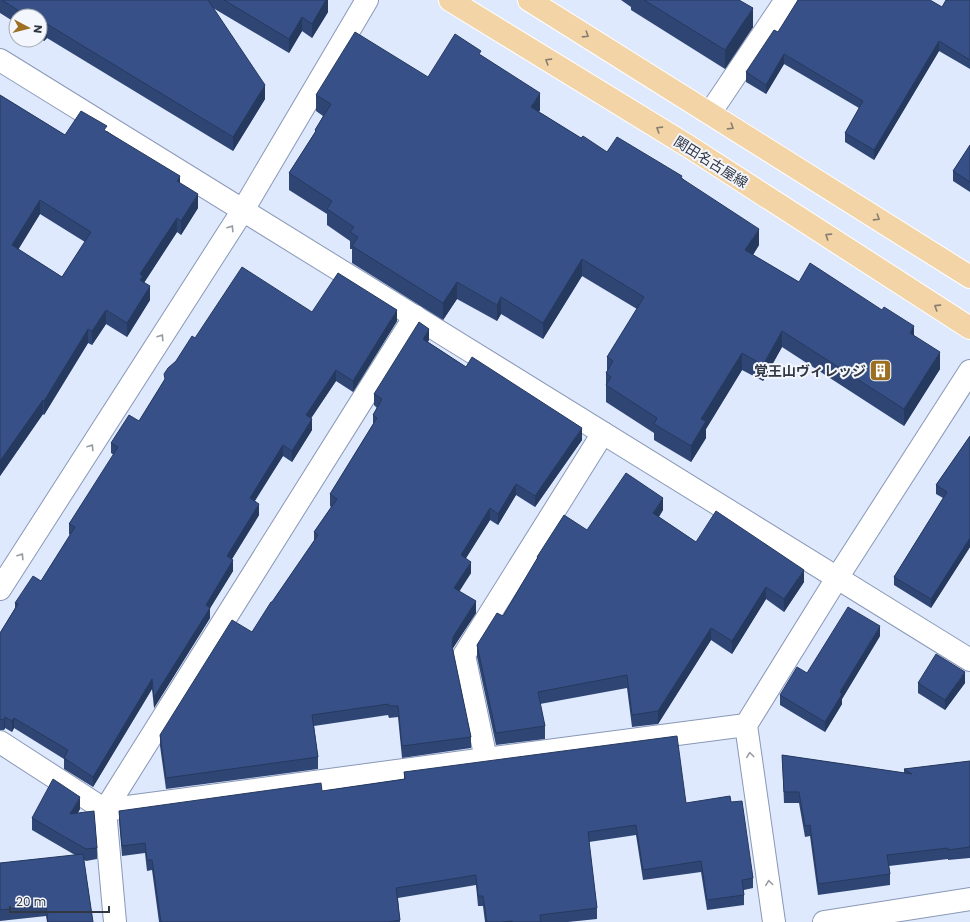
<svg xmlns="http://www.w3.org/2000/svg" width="970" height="922" viewBox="0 0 970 922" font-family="Poppins,'Noto Sans JP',sans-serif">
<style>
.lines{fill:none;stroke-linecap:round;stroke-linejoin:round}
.street-casing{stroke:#8998b7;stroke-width:24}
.primary-casing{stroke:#fff;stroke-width:24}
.street{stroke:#fff;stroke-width:22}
.primary{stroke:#f3d4a6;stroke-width:22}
.wall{fill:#2f4675;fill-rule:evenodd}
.shaded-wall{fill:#26395f}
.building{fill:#375188;stroke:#26395f;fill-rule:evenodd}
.oneway{stroke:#887e70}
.oneway2{stroke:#989ca2}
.labels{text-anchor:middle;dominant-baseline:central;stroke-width:4;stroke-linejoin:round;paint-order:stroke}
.street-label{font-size:14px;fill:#313844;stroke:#f3f6fd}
.poi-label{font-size:14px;font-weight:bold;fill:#313844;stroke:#f3f6fd;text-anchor:end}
</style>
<rect width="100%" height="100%" fill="#dfe9fd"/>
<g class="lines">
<defs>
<g id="street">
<path d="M0 60 970 660"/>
<path d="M710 113 786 0"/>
<path d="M0 589 243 210 367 0"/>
<path d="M0 742 105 810 486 759 746 725"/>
<path d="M486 759 464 655 603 433"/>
<path d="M115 922 105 810 415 316"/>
<path d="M774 922 746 725 837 578 970 371"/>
<path d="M824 922 970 899"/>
</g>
<g id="primary">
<path d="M450 0 688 146 970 328"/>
<path d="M529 0 970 277"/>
</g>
</defs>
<!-- street casing -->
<use href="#street" class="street-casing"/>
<!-- primary casing -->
<use href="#primary" class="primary-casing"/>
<!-- street -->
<use href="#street" class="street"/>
<!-- primary -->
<use href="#primary" class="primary"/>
</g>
<!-- wall -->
<g class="wall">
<path d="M0 0H328V12L312 38 302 31 289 53 213 8 265 99 233 151 47 38 44 41 40 38V16H16V23L0 13Z"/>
<path d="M621 0H739L753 27 725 69 631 10V7Z"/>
<path d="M970 0V69L939 51 874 160 845 142V133L859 108 784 64 766 94 746 82V72L778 32 942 7Z"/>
<path d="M481 55 540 110 539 112 581 138 607 152 682 178 759 245 753 255 799 282 914 336 940 369 904 426 782 347 763 381 742 370 706 429V438L691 462 654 440V433L606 402V373L607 371V357L637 309 582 276 543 339 501 314 497 321 457 299 443 320 352 263V249H350V241L327 225V214L289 190V173L315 132V130L323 116 316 111V95L428 77Z"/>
<path d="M0 95 65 135 107 131 180 183 198 208 181 235 177 232 144 283 150 300 127 337 106 324 92 345 88 343 44 415 43 414 0 476ZM40 214 85 242 62 277 18 249Z"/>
<path d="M970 145V192L953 181V171Z"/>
<path d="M312 312 397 321 353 392 336 381 311 418 312 430 292 462 283 456 254 501 259 515 232 559 233 571 210 608V618L154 708 152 689 93 787 64 769V759L14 728 12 732 5 728 4 730H0V633L15 608V603L41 581 70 535 69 534V524L114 455 111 453V443L139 421 176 361 195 338Z"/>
<path d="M429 340 428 342 466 367 582 440 535 507 516 495 498 525 490 520 466 558 471 573 459 591 476 613 453 648V651L471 737V748L402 758 398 717 389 718 388 715 314 726 318 757V769L166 789 160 746V735L252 632 272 602 314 541V532L331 507 330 506V494L373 424V415L377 408 374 405V394Z"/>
<path d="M970 436V547L931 608 894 585V577L943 498 936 494V485Z"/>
<path d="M663 510 659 517 696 542 804 582 784 612 766 599 732 654 711 640 658 724 632 727 627 688 540 704 545 726V739L496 745 477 657V645L503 616 537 560V557L587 530Z"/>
<path d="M880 636 842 699V704L825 732 780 705V695L807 673Z"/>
<path d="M918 683H965L945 710 918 693Z"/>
<path d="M782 755 904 773V769L970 761V858L948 860V859L889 866 890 874V885L818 895 810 836 805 837 799 803H784Z"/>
<path d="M404 772 686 803 731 802 753 878V888L744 890V905L707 910 701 872 643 880 636 835 589 842 597 908V919L568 922H485L483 906H478L476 885 398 898 400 922H159L152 870 147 871 145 853 122 856 119 821V811L322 791 404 779Z"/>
<path d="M80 809 78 813 97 848V859L86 861 84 860 93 922H47L46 916 0 921V863L75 855 32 830V818Z"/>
</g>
<!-- shaded-wall -->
<g class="shaded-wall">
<path d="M326 0H328V12L312 38V24Z"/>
<path d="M753 8V27L725 69V50Z"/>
<path d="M302 17V31L289 53V39Z"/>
<path d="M47 24V38L44 41V27Z"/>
<path d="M939 41V51L874 160V150Z"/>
<path d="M784 54V64L766 94V85Z"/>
<path d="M265 85V99L233 151V137Z"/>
<path d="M540 93V110L531 124V107Z"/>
<path d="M180 176V191L177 181Z"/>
<path d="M198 194V208L181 235V221Z"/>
<path d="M40 200V214L12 260V245Z"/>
<path d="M177 218V232L143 284 140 295V274Z"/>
<path d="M759 229V245L745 267V250Z"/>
<path d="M582 259V276L543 339V323Z"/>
<path d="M457 282V299L443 320V303Z"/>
<path d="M150 286V300L127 337V323Z"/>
<path d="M501 297V314L497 321V305Z"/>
<path d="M106 310V324L92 345V331Z"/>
<path d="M397 310V321L353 392V381Z"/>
<path d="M914 326V343L910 333Z"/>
<path d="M88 329V343L44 415V401Z"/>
<path d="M429 329V340L423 350V339Z"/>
<path d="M782 331V347L763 381V365Z"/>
<path d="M940 352V369L904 426V409Z"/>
<path d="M742 353V370L706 429V438L691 462V446L701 419Z"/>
<path d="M336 370V381L306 426V415Z"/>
<path d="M43 400V414L0 476V461Z"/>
<path d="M312 419V430L292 462V451Z"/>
<path d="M582 428V440L535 507V496Z"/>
<path d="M283 445V456L250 509V498Z"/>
<path d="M516 484V495L498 525V514Z"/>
<path d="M663 498V510L653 525V513Z"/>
<path d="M259 504V515L227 567V556Z"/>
<path d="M490 508V520L461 566V555Z"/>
<path d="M970 538V547L931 608V599Z"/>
<path d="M233 560V571L206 615V605Z"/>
<path d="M471 562V573L454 600V588Z"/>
<path d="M804 570V582L784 612V599Z"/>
<path d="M766 587V599L732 654V641Z"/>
<path d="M476 601V613L453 648 452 657V646L453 637Z"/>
<path d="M210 608V618L154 708V697Z"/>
<path d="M880 626V636L842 699V704L825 732V722L840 692Z"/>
<path d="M711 628V640L658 724V711Z"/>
<path d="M965 672V683L945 710V700Z"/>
<path d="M152 679V689L93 787V777Z"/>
<path d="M5 717V728L4 730V720Z"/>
<path d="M14 718V728L12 732V721Z"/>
<path d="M80 797V809L70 825V814Z"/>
</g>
<!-- building -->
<g class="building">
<path d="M2 0H208L265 85 233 137 47 24 44 27 40 24V16H27Z"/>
<path d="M224 0H326L312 24 302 17 289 39Z"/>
<path d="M644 0H739L753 8 725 50Z"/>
<path d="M798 0H930L942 7 946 0H970V60L939 41 874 150 845 133 863 101 784 54 766 85 746 72 774 30 778 32Z"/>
<path d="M355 32 428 77 455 34 481 51 479 54 540 93 531 107 581 138 583 136 607 152 617 137 682 176 681 178 759 229 745 250 799 282 810 263 882 310 884 307 914 326 910 333 940 352 904 409 782 331 763 365 742 353 701 419 706 421 691 446 654 424 657 418 606 385 611 377 606 373 613 361 607 357 644 297 582 259 543 323 501 297 497 305 457 282 443 303 352 246 358 237 350 232 354 227 327 209 332 201 289 173 316 131 315 130 331 104 316 95Z"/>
<path d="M0 95 65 135 81 111 107 126 104 130 180 176 177 181 198 194 181 221 177 218 140 274 143 276 140 280 150 286 127 323 106 310 92 331 88 329 44 401 43 400 0 461ZM40 200 91 232 62 277 12 245Z"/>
<path d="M970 145V182L953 171Z"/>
<path d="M242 267 312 312 338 273 397 310 353 381 336 370 306 415 312 419 292 451 283 445 250 498 259 504 227 556 233 560 206 605 210 608 154 697 152 679 93 777 64 758 68 750 14 718 12 721 5 717 4 720 0 719V633L18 604 15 603 33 576 41 581 75 527 69 524 118 447 111 443 129 415 139 421 165 379 164 374 168 368 176 361 192 336 195 338Z"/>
<path d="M419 322 429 329 423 339 466 367 472 357 582 428 535 496 516 484 498 514 490 508 461 555 471 562 454 588 476 601 453 637 452 646 471 737 402 746 398 706H389L388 704 312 715 318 757 166 778 160 735 232 620 252 632 271 602H272L318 535 314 532 337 499 330 494 377 418 373 415 382 399 374 394Z"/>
<path d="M970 436V538L931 599 894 577 947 492 936 485Z"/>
<path d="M626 473 663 498 653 513 696 542 716 511 804 570 784 599 766 587 732 641 711 628 658 711 632 715 627 675 538 692 545 726 496 733 477 645 497 613 503 616 538 557H537L564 515 587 530Z"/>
<path d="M848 607 880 626 840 692 842 694 825 722 780 695 797 667 807 673Z"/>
<path d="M936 654 965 672 945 700 918 683Z"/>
<path d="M677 736 686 803 730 796 731 802 742 801 753 878 742 880 744 895 707 900 701 861 643 870 636 825 588 832 597 908 540 915 541 922H512V921L501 922H487L483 896H478L476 875 396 888 400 920 388 922H161L152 860H147L145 843 122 846 119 811 321 783 322 791 405 779 404 772Z"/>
<path d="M782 755 912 774 904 769 970 761V847L948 850V848L887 855 890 874 818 884 810 825 805 826 799 792H784Z"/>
<path d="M53 779 80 797 70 814 94 811 97 848 86 849 32 818Z"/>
<path d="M83 854 93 922H48L46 905 0 910V863Z"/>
</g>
<!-- one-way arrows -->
<defs><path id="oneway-chevron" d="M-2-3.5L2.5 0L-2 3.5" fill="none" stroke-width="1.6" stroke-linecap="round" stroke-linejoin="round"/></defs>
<g class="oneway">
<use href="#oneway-chevron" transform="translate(586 35) rotate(32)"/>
<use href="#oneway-chevron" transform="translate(548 61) rotate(-148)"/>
<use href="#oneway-chevron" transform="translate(731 127) rotate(32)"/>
<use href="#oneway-chevron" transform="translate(659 129) rotate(-148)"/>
<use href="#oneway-chevron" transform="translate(877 218) rotate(32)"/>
<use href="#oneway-chevron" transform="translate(828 236) rotate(-147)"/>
<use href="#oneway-chevron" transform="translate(937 307) rotate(-147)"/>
</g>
<g class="oneway2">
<use href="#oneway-chevron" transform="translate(231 228) rotate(-57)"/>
<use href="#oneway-chevron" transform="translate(161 337) rotate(-57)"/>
<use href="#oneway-chevron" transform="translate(91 447) rotate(-57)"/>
<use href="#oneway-chevron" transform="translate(21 556) rotate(-57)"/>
<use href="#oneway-chevron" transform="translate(750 755) rotate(-98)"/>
<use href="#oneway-chevron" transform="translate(769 883) rotate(-98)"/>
</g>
<!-- icons -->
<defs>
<symbol id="building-square" viewBox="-11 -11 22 22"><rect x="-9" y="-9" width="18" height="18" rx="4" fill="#9d6f21" stroke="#f3f6fd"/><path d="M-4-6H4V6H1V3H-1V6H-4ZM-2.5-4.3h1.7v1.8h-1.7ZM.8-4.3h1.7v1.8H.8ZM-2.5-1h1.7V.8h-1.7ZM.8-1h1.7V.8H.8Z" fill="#fff"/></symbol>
</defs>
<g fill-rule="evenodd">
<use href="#building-square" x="868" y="358" width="25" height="25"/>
</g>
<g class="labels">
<!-- street labels -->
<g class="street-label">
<text transform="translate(711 162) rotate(32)">関田名古屋線</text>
</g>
<!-- poi labels -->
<g class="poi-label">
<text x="866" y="371">覚王山ヴィレッジ</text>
</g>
</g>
<!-- north arrow -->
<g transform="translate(28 28) rotate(97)"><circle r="19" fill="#f3f6fd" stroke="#a5aab3"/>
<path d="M0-3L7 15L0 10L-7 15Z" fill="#9d6f21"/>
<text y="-6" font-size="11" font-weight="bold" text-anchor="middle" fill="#313844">N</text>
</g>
<!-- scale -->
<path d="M10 906v6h99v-6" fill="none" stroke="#313844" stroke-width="2"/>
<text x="16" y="906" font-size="12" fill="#313844" stroke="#f3f6fd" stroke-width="3" paint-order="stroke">20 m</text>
</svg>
